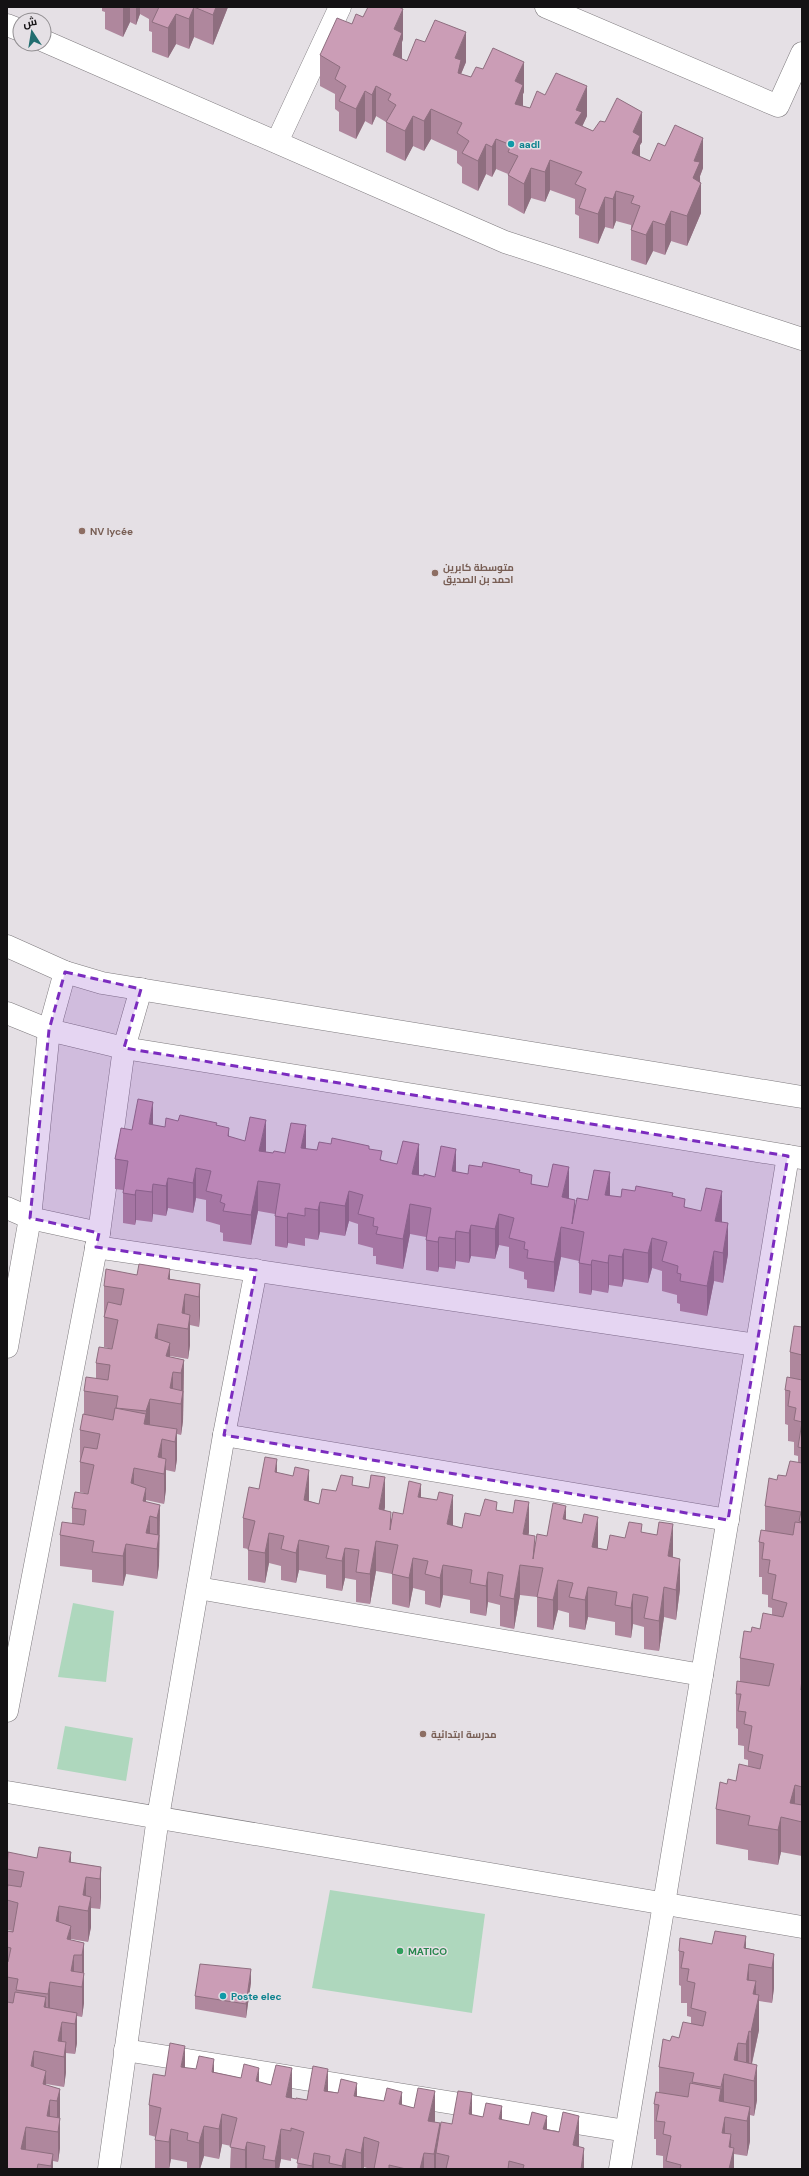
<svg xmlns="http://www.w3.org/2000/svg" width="809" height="2176" viewBox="0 0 809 2176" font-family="'DM Sans',Cairo,sans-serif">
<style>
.green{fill:#aed7bd}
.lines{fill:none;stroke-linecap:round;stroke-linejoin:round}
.minor-casing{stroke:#7e7a7e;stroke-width:23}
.minor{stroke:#fff;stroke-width:22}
.wall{fill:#af879d}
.shaded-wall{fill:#8e6e7f}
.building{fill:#cb9db6;stroke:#8e6e7f}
.marked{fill:#7b2cbf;fill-opacity:0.2;stroke:#7b2cbf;stroke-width:3;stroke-dasharray:8 5;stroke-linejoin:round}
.culture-dot{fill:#0f9aa8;stroke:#e5e0e5;stroke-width:1.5}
.education-dot{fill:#8d6e63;stroke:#e5e0e5;stroke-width:1.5}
.leisure-dot{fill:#2e9e5b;stroke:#e5e0e5;stroke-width:1.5}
.labels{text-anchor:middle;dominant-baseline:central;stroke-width:3;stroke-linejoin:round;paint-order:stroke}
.culture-label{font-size:10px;font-weight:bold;fill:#0d838f;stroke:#e5e0e5;text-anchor:start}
.education-label{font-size:10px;font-weight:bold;fill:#785e54;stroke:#e5e0e5;text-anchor:start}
.leisure-label{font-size:10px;font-weight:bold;fill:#27864d;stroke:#e5e0e5;text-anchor:start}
</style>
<rect width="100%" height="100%" fill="#e5e0e5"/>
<!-- green -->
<g class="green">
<path d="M73 1603 114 1611 106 1682 58 1677Z"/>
<path d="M65 1726 133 1738 126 1781 57 1769Z"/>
<path d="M330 1890 485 1914 472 2013 312 1988Z"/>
</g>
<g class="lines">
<defs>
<g id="minor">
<path d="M546 7 778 106 802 53"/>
<path d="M7 25 20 30"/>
<path d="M44 41 505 242 802 339"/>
<path d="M277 142 340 7"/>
<path d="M7 946 65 972 102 983 802 1097"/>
<path d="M7 1013 49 1030 124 1048 801 1158"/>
<path d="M7 1208 30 1218 99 1233"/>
<path d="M96 1247 756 1345"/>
<path d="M7 1347 30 1218 49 1030 65 972"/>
<path d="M224 1435 728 1520"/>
<path d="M198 1588 702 1675"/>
<path d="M7 1711 99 1233 124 1048 141 989"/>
<path d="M7 1792 802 1927"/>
<path d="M125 2050 626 2131"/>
<path d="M109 2169 158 1817 224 1435 256 1270"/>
<path d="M620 2169 788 1156"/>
</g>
</defs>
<!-- minor casing -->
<use href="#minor" class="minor-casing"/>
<!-- minor -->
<use href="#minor" class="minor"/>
</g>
<!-- wall -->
<g class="wall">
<path d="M102 7H228L213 45 194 37 189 49 176 44 168 58 152 52V32L149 31V19L140 14 136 25 130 22 123 37 105 29V12L102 11Z"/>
<path d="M352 24 403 39 402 42V59L407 61 466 62 461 74 524 92 523 94V106L530 108 587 116 582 126 593 131 642 142 640 145V157L650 161 703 168 700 176 701 213 687 246 671 241 665 255 653 251 646 265 631 260V225L616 221 613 229 605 227 598 244 579 238V216L575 214V199L550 190 545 202 531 198 524 214 508 205V174L496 169 492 177 486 174 478 191 462 183V167L457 163V151L431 139 424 151 413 146 405 161 386 152V122L376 116 372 125 365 121 356 139 339 131V112L335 109V94L320 86V55Z"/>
<path d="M178 1121 217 1125 229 1137 266 1150V1152L273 1153H285L306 1149 317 1150 331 1144 369 1149 382 1160 419 1174 418 1175 424 1176 435 1177 456 1172 468 1174 482 1167 520 1172 532 1184 569 1197V1199L575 1206 588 1200 610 1196 621 1197 673 1196 685 1207 722 1221V1222L728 1254 723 1283 714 1281 707 1316 680 1311V1304L677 1303V1295L662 1291V1271L652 1268 648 1283 624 1279 622 1287 609 1285 608 1293 592 1290 591 1295 579 1293V1261L561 1257 554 1292 527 1288V1280L524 1279V1272L509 1268V1247L499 1245 495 1259 471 1256 469 1263 456 1261 455 1269 439 1267 438 1272 426 1270V1237L410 1234 403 1269 376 1264V1256H373V1248L358 1244V1224L349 1221 345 1236 320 1232 318 1240 305 1238V1246L288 1243 287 1248 275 1246V1214L258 1211 251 1245 223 1241V1233L220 1232V1225L206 1221V1200L196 1198 193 1213 168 1208 166 1216 153 1214 152 1222 136 1220 135 1225 123 1223V1190L115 1189V1159L132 1130 153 1125 165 1127Z"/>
<path d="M137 1275 170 1279 200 1284V1315L199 1327 190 1325V1345L188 1359 170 1356V1357L184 1360 183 1421 181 1435 177 1434V1459L175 1472 166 1470V1489L164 1504 146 1500V1502L160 1505 159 1565 157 1579 126 1574 123 1586 92 1582V1570L60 1566V1535L72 1523V1508L88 1494 80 1492V1430L84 1414V1391L96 1378V1363L112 1349 104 1347V1286Z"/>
<path d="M802 1327V1856L781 1852 778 1865 748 1860V1850L716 1844V1809L727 1784 736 1781 748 1766V1760L744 1759V1746L738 1745V1729L736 1728V1694L740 1682V1658L751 1632 760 1629 772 1615V1608L768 1607V1595L762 1594V1577H759V1542L765 1530V1506L777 1480 786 1476 798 1462V1456L794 1455V1442L788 1441V1425L785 1424V1390L790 1378V1352Z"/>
<path d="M277 1473 309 1500V1501L319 1504 336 1491 353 1485 385 1507 384 1510 391 1519 403 1514 421 1497 453 1526 462 1528 480 1516 497 1510 529 1532 528 1535 535 1545 547 1536 566 1520 598 1547V1548L607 1550 625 1538 642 1532 673 1554V1557L680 1589 676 1620 664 1617 659 1651 644 1649V1627L633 1624 631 1638 615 1635V1622L588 1617 585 1630 569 1627V1613L558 1610 553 1630 537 1627V1597L520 1595 514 1629 500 1626V1605L488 1602 486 1616 470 1613V1600L443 1595 440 1608 425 1604V1591L413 1588 409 1608 392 1604V1574L376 1571 370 1604 356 1602V1580L345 1578 342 1591 326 1588V1575L299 1570 296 1583 281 1580V1566L269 1563 265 1583 248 1580V1549L243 1548V1518L259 1489Z"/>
<path d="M7 1855 37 1858 71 1862 101 1867V1897L100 1909 91 1908V1927L88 1942 71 1939V1940L84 1943V2003L82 2017 77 2016V2043L75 2054 66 2053V2072L64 2087 46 2084V2085L60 2089V2148L58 2162 53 2161V2169H7V1931H13L7 1930Z"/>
<path d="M712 1944 746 1948 774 1954V1988L772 2003 759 2001V2030L752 2064 757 2100 754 2116 750 2115V2141L747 2156 734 2154V2169H663V2156L656 2155V2139H654V2104L659 2092V2067L670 2041 679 2038 691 2023V2017L687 2016V2003H681V1986L679 1985V1951Z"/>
<path d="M251 1982 246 2018 195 2009V1996Z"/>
<path d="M185 2068 214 2072 259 2082 292 2099H296L307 2100 328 2091 357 2096 402 2105 434 2122 440 2131 452 2124 472 2115 502 2120 547 2129 579 2146 584 2169H370L364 2167V2169H297L298 2160 291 2158V2161L281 2159 279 2169H230L231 2146 222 2144 219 2159 204 2156 200 2169H187V2162L171 2159 169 2169H155V2140L156 2137 149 2135V2105L165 2076Z"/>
</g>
<!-- shaded-wall -->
<g class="shaded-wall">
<path d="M123 7H130V22L123 37Z"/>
<path d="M136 7H140V14L136 25Z"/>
<path d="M194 7V37L189 49V19Z"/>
<path d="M216 7H228L213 45V15Z"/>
<path d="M403 9V39L402 42V63L393 85 394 29Z"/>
<path d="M176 14V44L168 58V28Z"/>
<path d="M466 32V62L461 74V90L455 58Z"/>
<path d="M524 62V92L523 94V115L515 134V81Z"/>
<path d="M376 86V116L372 125V95Z"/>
<path d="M587 86V116L582 127 575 153 576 110Z"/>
<path d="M365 91V121L356 139V109Z"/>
<path d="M431 109V139L424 151V121Z"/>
<path d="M642 112V142L640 145V166L632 153 633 132Z"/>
<path d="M413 116V146L405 161V131Z"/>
<path d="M703 138V168L700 176V185L701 183V213L687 246V216L693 178 694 161Z"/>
<path d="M496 139V169L492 177V147Z"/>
<path d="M486 144V174L478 191V161Z"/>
<path d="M550 160V190L545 202V172Z"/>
<path d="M531 168V198L524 214V184Z"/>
<path d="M616 191V221L613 229V199Z"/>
<path d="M605 197V227L598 244V214Z"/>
<path d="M671 211V241L665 255V225Z"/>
<path d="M653 221V251L646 265V235Z"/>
<path d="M153 1102V1132L149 1124Z"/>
<path d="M266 1120V1150L259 1181V1151Z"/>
<path d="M306 1125V1155L301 1148Z"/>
<path d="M229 1128V1158L228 1136Z"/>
<path d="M419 1144V1174L412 1204V1174Z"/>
<path d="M456 1149V1179L452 1171Z"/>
<path d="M569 1167V1197L562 1227V1197Z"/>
<path d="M196 1168V1198L193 1213V1183Z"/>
<path d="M610 1172V1202L605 1195Z"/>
<path d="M168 1178V1208L166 1216V1186Z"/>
<path d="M258 1181V1211L251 1245V1215Z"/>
<path d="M153 1184V1214L152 1222V1192Z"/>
<path d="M136 1190V1220L135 1225V1195Z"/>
<path d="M349 1191V1221L345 1236V1206Z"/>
<path d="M722 1191V1221L715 1251V1221Z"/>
<path d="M320 1202V1232L318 1240V1210Z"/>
<path d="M410 1204V1234L403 1269V1239Z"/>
<path d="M288 1213V1243L287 1248V1218Z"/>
<path d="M499 1214V1245L495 1259V1229Z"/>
<path d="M728 1223V1254L723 1283V1253Z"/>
<path d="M471 1225V1256L469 1263V1233Z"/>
<path d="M561 1227V1257L554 1292V1262Z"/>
<path d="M456 1231V1261L455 1269V1239Z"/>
<path d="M439 1237V1267L438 1272V1242Z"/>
<path d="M652 1238V1268L648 1283V1253Z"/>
<path d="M624 1249V1279L622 1287V1257Z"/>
<path d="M714 1251V1281L707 1316V1286Z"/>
<path d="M609 1255V1285L608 1293V1263Z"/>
<path d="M592 1260V1290L591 1295V1265Z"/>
<path d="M170 1269V1299L168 1279Z"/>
<path d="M200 1284V1315L199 1327V1297Z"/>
<path d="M185 1294V1324L182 1313Z"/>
<path d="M190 1315V1345L188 1359V1329Z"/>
<path d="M158 1324V1354L155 1338Z"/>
<path d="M170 1343V1373L166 1356Z"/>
<path d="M184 1360 183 1421 181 1435V1373Z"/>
<path d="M173 1372V1403L170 1388Z"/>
<path d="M150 1399V1429L146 1441V1411Z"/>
<path d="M146 1414V1444L144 1424Z"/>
<path d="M177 1429V1459L175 1472V1442Z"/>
<path d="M162 1439V1469L158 1457Z"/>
<path d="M166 1459V1489L164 1504V1474Z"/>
<path d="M277 1459V1489L275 1472Z"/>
<path d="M134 1468V1498L131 1483Z"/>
<path d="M309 1470V1500L304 1530V1500Z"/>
<path d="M385 1477V1507L379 1539V1509Z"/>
<path d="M421 1484V1514L418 1497Z"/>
<path d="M146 1488V1518L143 1501Z"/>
<path d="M453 1495V1525L447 1554V1524Z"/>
<path d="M529 1502V1532L523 1564V1534Z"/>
<path d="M160 1505 159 1565 157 1579V1518Z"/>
<path d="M566 1506V1536L563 1519Z"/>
<path d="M150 1516V1547L146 1533Z"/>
<path d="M598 1517V1547L592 1577V1547Z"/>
<path d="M673 1524V1554L668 1586V1556Z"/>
<path d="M269 1533V1563L265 1583V1553Z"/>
<path d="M299 1540V1570L296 1583V1553Z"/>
<path d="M376 1541V1571L370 1604V1574Z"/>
<path d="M126 1544V1574L123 1586V1556Z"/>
<path d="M345 1548V1578L342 1591V1561Z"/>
<path d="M413 1558V1588L409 1608V1578Z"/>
<path d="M680 1559V1589L676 1620V1590Z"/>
<path d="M443 1565V1595L440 1608V1578Z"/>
<path d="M520 1565V1595L514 1629V1599Z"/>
<path d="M488 1572V1602L486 1616V1586Z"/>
<path d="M558 1580V1610L553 1630V1600Z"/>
<path d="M588 1587V1617L585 1630V1600Z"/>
<path d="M664 1587V1617L659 1651V1621Z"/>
<path d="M633 1594V1624L631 1638V1608Z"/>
<path d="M802 1677V1712L801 1690Z"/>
<path d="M795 1785V1820L790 1803Z"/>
<path d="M781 1817V1852L778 1865V1830Z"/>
<path d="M71 1852V1882L69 1862Z"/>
<path d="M101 1867V1897L100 1909V1879Z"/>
<path d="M86 1877V1907L83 1895Z"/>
<path d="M91 1897V1927L88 1942V1911Z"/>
<path d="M59 1906V1936L56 1921Z"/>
<path d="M71 1926V1956L67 1939Z"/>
<path d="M746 1936V1971L744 1948Z"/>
<path d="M84 1943V2003L82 2017V1955Z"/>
<path d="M774 1954V1988L772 2003V1968Z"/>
<path d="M74 1955V1985L71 1971Z"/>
<path d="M749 1964V1999L747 1980Z"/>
<path d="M251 1969V1982L246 2018V2004Z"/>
<path d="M756 1981V2010L759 1995V2030L751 2067V2032L753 1994Z"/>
<path d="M50 1982V2012L48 2024V1994Z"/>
<path d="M46 1997V2027L44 2007Z"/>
<path d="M77 2013V2043L75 2054V2024Z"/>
<path d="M62 2022V2052L58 2041Z"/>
<path d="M749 2031V2066L746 2079V2044Z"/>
<path d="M66 2042V2072L64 2087V2057Z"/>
<path d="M738 2043V2077L734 2060Z"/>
<path d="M185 2046V2076L181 2067Z"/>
<path d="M34 2051V2081L31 2066Z"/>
<path d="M214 2059V2089L212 2072Z"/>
<path d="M757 2065V2100L754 2116V2081Z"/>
<path d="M259 2068V2098L256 2081Z"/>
<path d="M292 2068V2098L286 2127V2097Z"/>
<path d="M328 2069V2099L324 2091Z"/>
<path d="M46 2071V2102L43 2084Z"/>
<path d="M724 2074V2109L719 2101Z"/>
<path d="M357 2083V2113L354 2096Z"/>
<path d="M60 2089V2119L57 2131V2101Z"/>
<path d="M435 2091V2121L428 2151V2121Z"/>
<path d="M402 2092V2122L399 2104Z"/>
<path d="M472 2093V2123L469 2114Z"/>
<path d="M50 2100V2130L47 2116Z"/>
<path d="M502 2106V2136L499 2119Z"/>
<path d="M750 2107V2141L747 2156V2121Z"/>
<path d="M222 2114V2144L219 2159V2129Z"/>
<path d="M547 2116V2146L543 2129Z"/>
<path d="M579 2116V2146L574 2169 573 2145Z"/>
<path d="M725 2117V2152L722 2133Z"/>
<path d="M60 2118V2148L58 2162V2132Z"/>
<path d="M440 2123V2153H436V2169H434V2154Z"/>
<path d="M204 2126V2156L200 2169H199V2143Z"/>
<path d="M26 2127V2157L21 2149Z"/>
<path d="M171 2129V2159L169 2169V2142Z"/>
<path d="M281 2129V2159L279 2169H275V2161Z"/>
<path d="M731 2134V2161L734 2148V2169H729V2147Z"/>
<path d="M364 2137V2169H361V2153Z"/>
<path d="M247 2142V2169H245V2150Z"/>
<path d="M584 2148V2169H581Z"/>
<path d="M346 2149V2169H342V2166Z"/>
<path d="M314 2153V2169H312V2166Z"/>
<path d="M424 2153V2169H420Z"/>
<path d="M53 2154V2169H51V2166Z"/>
</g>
<!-- building -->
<g class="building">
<path d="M159 7H194L189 19 176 14 168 28 152 22Z"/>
<path d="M194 7H216L213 15Z"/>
<path d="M368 7H399L403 9 394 29 402 33 393 55 407 61 416 39 425 42 435 20 466 32 455 58 461 60 458 73 471 77 476 67 483 69 493 48 524 62 515 81 523 85 515 104 530 108 537 91 545 95 556 73 587 86 576 110 582 112 575 123 593 131 600 121 605 122 617 98 642 112 633 132 640 136 632 153 650 161 658 143 665 146 675 125 703 138 694 161 700 162 693 178 701 183 687 216 671 211 665 225 653 221 646 235 631 230 640 206 631 203 634 196 616 191 613 199 605 197 598 214 579 208 586 189 575 184 582 172 550 160 545 172 531 168 524 184 508 175 518 156 508 152 511 145 496 139 492 147 486 144 478 161 462 153 469 141 457 133 462 123 431 109 424 121 413 116 405 131 386 122 396 105 388 100 391 94 376 86 372 95 365 91 356 109 339 101 346 86 335 79 340 67 320 55 337 18 352 24 356 14 363 17Z"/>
<path d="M138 1099 153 1102 149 1124 165 1127 166 1118 178 1121 180 1115 217 1123 216 1125 229 1128 228 1136 245 1141 250 1117 266 1120 259 1151 273 1153 274 1151 285 1153 291 1123 306 1125 301 1148 317 1150 319 1142 331 1144 332 1138 369 1146V1149L382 1151 380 1160 397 1164 403 1141 419 1144 412 1174 424 1176V1174L435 1177 441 1146 456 1149 452 1171 468 1174 469 1165 482 1167 483 1162 520 1170 519 1172 532 1175 531 1184 548 1187 553 1164 569 1167 562 1197 575 1200 572 1224 577 1198 588 1200 594 1170 610 1172 605 1195 621 1197 622 1189 635 1191 636 1186 673 1193 672 1196 685 1199 684 1207 701 1211 706 1188 722 1191 715 1221 728 1223 723 1253 714 1251 707 1286 680 1281 681 1274 677 1273 678 1266 662 1261 667 1242 652 1238 648 1253 624 1249 622 1257 609 1255 608 1263 592 1260 591 1265 579 1263 584 1232 561 1227 554 1262 527 1258 528 1250 524 1249 525 1242 509 1238 514 1218 499 1214 495 1229 471 1225 469 1233 456 1231 455 1239 439 1237 438 1242 426 1240 431 1208 410 1204 403 1239 376 1234 378 1227 373 1226 374 1218 358 1214 363 1195 349 1191 345 1206 320 1202 318 1210 305 1208V1216L288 1213 287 1218 275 1216 280 1184 258 1181 251 1215 223 1211 225 1204 220 1202 222 1195 206 1191 211 1171 196 1168 193 1183 168 1178 166 1186 153 1184 152 1192 136 1190 135 1195 123 1193 128 1161 115 1159 121 1128 132 1130Z"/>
<path d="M139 1264 170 1269 168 1279 200 1284 199 1297 185 1294 182 1313 190 1315 188 1329 158 1324 155 1338 170 1343 166 1356 184 1360 181 1373 173 1372 170 1388 183 1391 181 1404 150 1399 146 1411 116 1408 118 1396 84 1391 86 1377 108 1380 110 1365 96 1363 99 1347 112 1349 118 1320 104 1317 108 1302 121 1305 124 1289 104 1286 106 1269 137 1275Z"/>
<path d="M794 1326 802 1327V1355L790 1352Z"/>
<path d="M787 1377 802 1380V1448L798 1447 802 1422 794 1420 796 1408 788 1406 790 1391 785 1390Z"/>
<path d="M115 1408 146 1414 144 1424 177 1429 175 1442 162 1439 158 1457 166 1459 164 1474 134 1468 131 1483 146 1488 143 1501 160 1505 157 1518 150 1516 146 1533 159 1535 157 1549 126 1544 123 1556 92 1552 94 1541 60 1535 62 1522 84 1525 86 1510 72 1508 75 1492 88 1494 94 1465 80 1462 84 1447 97 1449 100 1434 80 1430 83 1414 113 1420Z"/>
<path d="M265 1457 277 1459 275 1472 293 1476 295 1467 309 1470 304 1500 319 1504 322 1489 336 1491 341 1475 353 1477 352 1485 369 1488 371 1475 385 1477 379 1509 391 1512 390 1530 393 1512 403 1514 409 1481 421 1484 418 1497 437 1500 439 1492 453 1495 447 1524 462 1528 465 1513 480 1516 485 1499 497 1502 496 1510 513 1513 515 1500 529 1502 523 1534 535 1536 533 1559 537 1534 547 1536 553 1503 566 1506 563 1519 582 1523 584 1514 598 1517 592 1547 607 1550 610 1535 625 1538 629 1522 642 1524 641 1532 657 1535 659 1522 673 1524 668 1556 680 1559 676 1590 664 1587 659 1621 644 1618 648 1597 633 1594 631 1608 615 1605 617 1592 588 1587 585 1600 569 1597 573 1583 558 1580 553 1600 537 1597 543 1568 520 1565 514 1599 500 1596 503 1575 488 1572 486 1586 470 1583 472 1570 443 1565 440 1578 425 1574 428 1561 413 1558 409 1578 392 1574 398 1545 376 1541 370 1574 356 1572 359 1550 345 1548 342 1561 326 1558 329 1546 299 1540 296 1553 281 1549 284 1536 269 1533 265 1553 248 1550 255 1521 243 1518 249 1487 259 1489Z"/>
<path d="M790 1461 802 1463V1522L799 1521 801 1512 765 1506 769 1478 777 1480 778 1475 786 1476Z"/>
<path d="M795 1522 802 1523V1677L801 1690H802V1787L795 1785 790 1803 802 1805V1822L781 1817 778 1830 748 1825 750 1816 716 1809 720 1782 727 1784 728 1779 736 1781 739 1764 760 1769 763 1755 748 1751 752 1726 744 1724 746 1712 738 1711 741 1694H736L737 1681 769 1686 774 1664 740 1658 744 1631 751 1632 752 1627 760 1629 763 1613 783 1617 787 1603 772 1599 776 1575 768 1573 770 1560 762 1559 764 1543 759 1542 761 1530 793 1535Z"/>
<path d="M39 1847 71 1852 69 1862 101 1867 100 1879 86 1877 83 1895 91 1897 88 1911 59 1906 56 1921 71 1926 67 1939 84 1943 82 1955H74L71 1971 84 1973 82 1987 50 1982 48 1994 16 1990 18 1979 7 1977V1962H8L11 1948 7 1947V1931L13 1932 18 1903 7 1900V1890L8 1885 21 1887 24 1872 7 1869 8 1852 37 1858Z"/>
<path d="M715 1931 746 1936 744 1948 774 1954 772 1968 749 1964 747 1980 756 1981 753 1994 759 1995 751 2032 749 2031 746 2044 738 2043 734 2060 757 2065 754 2081 724 2074 721 2087 692 2082 694 2073 659 2067 663 2039 670 2041 672 2036 679 2038 683 2022 703 2026 706 2012 691 2008 695 1983 687 1981 689 1969 681 1968 684 1952 679 1951 680 1938 712 1944Z"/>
<path d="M200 1964 251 1969 246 2004 195 1996Z"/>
<path d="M15 1992 46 1997 44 2007 77 2013 75 2024 62 2022 58 2041 66 2042 64 2057 34 2051 31 2066 46 2071 43 2084 60 2089 57 2101 50 2100 47 2116 60 2118 58 2132 26 2127 21 2149 53 2154 51 2166 38 2164 37 2169H7V2002L13 2003Z"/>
<path d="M170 2043 185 2046 181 2067 196 2069 199 2056 214 2059 212 2072 241 2078 244 2064 259 2068 256 2081 271 2085 276 2065 292 2068 286 2097 296 2099V2098L307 2100 313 2066 328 2069 324 2091 338 2093 341 2079 357 2083 354 2096 384 2101 387 2088 402 2092 399 2104 414 2108 418 2088 435 2091 428 2121 440 2123 434 2154 424 2153 420 2169H406L389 2165V2169H374L379 2142 364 2137 361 2153 346 2149 342 2166 329 2163 330 2156 314 2153 312 2166 297 2163 304 2132 291 2128V2131L281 2129 275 2161 263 2159 265 2146 247 2142 245 2150 230 2147 237 2118 222 2114 219 2129 204 2126 199 2143 187 2140 188 2133 171 2129 169 2142 155 2140 161 2108 149 2105 153 2074 165 2076Z"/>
<path d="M690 2083 721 2089 719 2101 750 2107 747 2121 725 2117 722 2133 731 2134 729 2147 734 2148 729 2169H680L681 2165 666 2161 671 2136 663 2134 665 2122 656 2121 659 2105 654 2104 656 2092 688 2097Z"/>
<path d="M458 2091 472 2093 469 2114 483 2117 486 2103 502 2106 499 2119 529 2125 532 2112 547 2116 543 2129 559 2132 563 2112 579 2116 573 2145 584 2148 581 2169H523L524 2165 509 2161 508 2169H446L449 2156 436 2153 441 2122 452 2124Z"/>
</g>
<!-- marked area -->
<path class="marked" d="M65 972 141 989 124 1048 788 1156 728 1520 224 1435 256 1270 96 1247 99 1233 30 1218 49 1030Z"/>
<!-- markers -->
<g class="culture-dot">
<circle cx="511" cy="144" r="4"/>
<circle cx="223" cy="1996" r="4"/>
</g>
<g class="education-dot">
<circle cx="82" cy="531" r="4"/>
<circle cx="435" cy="573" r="4"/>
<circle cx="423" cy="1734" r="4"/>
</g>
<circle class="leisure-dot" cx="400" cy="1951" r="4"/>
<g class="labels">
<!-- culture labels -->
<g class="culture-label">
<text x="519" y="144">aadl</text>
<text x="231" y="1996">Poste elec</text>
</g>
<!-- education labels -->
<g class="education-label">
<text x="90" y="531">NV lycée</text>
<text x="443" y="567">متوسطة كابرين<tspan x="443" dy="12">احمد بن الصديق</tspan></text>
<text x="431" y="1734">مدرسة ابتدائية</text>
</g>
<!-- leisure labels -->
<g class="leisure-label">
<text x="408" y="1951">MATICO</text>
</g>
</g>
<!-- border -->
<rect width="809" height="2176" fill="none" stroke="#141214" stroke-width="16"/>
<!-- north arrow -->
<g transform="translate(32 32) rotate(348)"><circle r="19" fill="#e5e0e5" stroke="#918e91"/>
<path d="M0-3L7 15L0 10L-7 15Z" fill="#216d6f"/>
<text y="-6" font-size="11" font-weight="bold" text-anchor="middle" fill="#141214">ش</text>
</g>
</svg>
